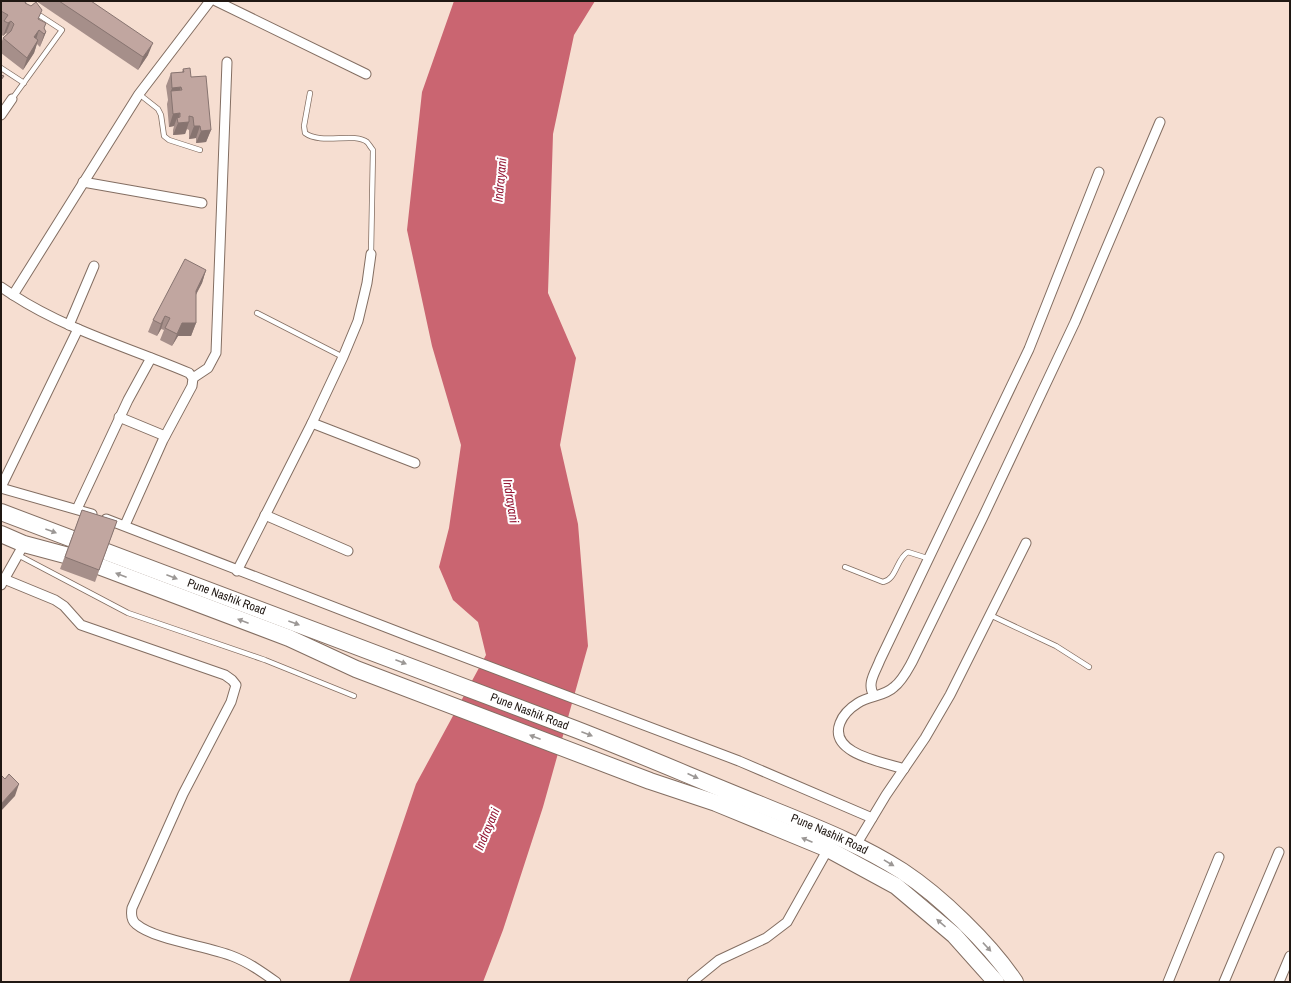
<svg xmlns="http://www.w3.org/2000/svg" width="1291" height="983" viewBox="0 0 1291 983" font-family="'Archivo Narrow',sans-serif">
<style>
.water{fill:#ca6571}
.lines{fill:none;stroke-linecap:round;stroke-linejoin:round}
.lane-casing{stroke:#836e62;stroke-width:6}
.street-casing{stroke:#836e62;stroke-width:11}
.highway-casing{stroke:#836e62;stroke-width:18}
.lane{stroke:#fff;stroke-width:4.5}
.street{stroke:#fff;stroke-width:9}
.highway{stroke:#fff;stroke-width:16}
.wall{fill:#a68f8a}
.shaded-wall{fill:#877470}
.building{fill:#c1a6a0;stroke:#877470}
.oneway{fill:#9b9795}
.labels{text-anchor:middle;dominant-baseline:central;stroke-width:4;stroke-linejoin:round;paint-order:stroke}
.street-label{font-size:12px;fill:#201813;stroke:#fff}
.water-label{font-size:13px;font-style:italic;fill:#951936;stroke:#fff}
</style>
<rect width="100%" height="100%" fill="#f6ded1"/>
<!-- water -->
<path class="water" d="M454 1H595L574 35 553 134 548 293 576 358 560 445 578 524 588 646 543 807 503 930 483 982H349L416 784 486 655 478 622 453 600 439 567 449 528 461 445 432 346 407 230 422 92Z"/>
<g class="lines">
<defs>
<g id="lane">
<path d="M1 68 24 83"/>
<path d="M310 93 304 126 305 133C321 145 354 132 367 142 369 144 371 148 373 150L371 254"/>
<path d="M139 94 158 109 161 115 164 136 169 140 200 150"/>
<path d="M12 99 62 30 36 13"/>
<path d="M257 313 343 357"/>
<path d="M18 555 128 613 265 660 354 696"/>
<path d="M845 567 883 582C897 579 896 559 908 552L930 559"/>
<path d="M990 615 1056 646 1089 667"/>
</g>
<g id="street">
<path d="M216 1 366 74"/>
<path d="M1 115 12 99"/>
<path d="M83 182 202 203"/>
<path d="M1 287 13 295"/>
<path d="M69 325 94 266"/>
<path d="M193 378 208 368 216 353 227 62"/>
<path d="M119 417 165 436"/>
<path d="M312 423 415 463"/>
<path d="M1 487 78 329"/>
<path d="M1 488 92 514"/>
<path d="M77 509 128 400 151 358"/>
<path d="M265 515 348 551"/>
<path d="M106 519 414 638 739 761 872 818"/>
<path d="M125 525 163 440 192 386 193 378 189 373C130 348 67 330 13 295L139 94 210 1"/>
<path d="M237 571 312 423 343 357 358 321 367 283 371 254"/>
<path d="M4 579 55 600 64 606 81 625 225 675 232 680 236 685 231 702 183 794 132 908C131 914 131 920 136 924 155 940 207 946 232 956 248 962 262 972 276 982"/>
<path d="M1 585 24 544"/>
<path d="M874 695C866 684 876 671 880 660L1029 349 1099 172"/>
<path d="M904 769C884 762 828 754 840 723 843 715 850 708 858 703 869 696 885 696 894 687 902 681 907 671 912 662L983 517 1075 322 1160 122"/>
<path d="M856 845 886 795 925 738 950 695 1026 543"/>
<path d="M692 982 719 960 766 938 787 922 828 849"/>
<path d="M1168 982 1219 857"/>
<path d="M1224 982 1279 852"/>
<path d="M1279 982 1290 956"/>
</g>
<g id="highway">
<path id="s1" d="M1 512C192 584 384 655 575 729 637 753 697 779 759 804 807 824 857 842 902 871 940 896 990 944 1015 982"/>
<path d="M1 534 24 544 80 559 289 638 356 669 650 781 716 803 828 849 896 886 954 935 996 982"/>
</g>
</defs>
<!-- lane casing -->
<use href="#lane" class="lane-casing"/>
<!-- street casing -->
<use href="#street" class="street-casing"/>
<!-- highway casing -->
<use href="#highway" class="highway-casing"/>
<!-- lane -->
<use href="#lane" class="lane"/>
<!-- street -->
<use href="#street" class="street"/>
<!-- highway -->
<use href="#highway" class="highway"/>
</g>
<!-- wall -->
<g class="wall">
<path d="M1 1H27L26 3 39 19 46 32 40 47 37 44 34 53 23 70 1 53V44L3 38 7 34 6 33 3 36 1 34V31L2 27H1Z"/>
<path d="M36 1H91L148 55 138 70Z"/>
<path d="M183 69 191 77 211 130 206 142 196 143V138L189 139V130L187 129 185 134 173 135V130L174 126 169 127 167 104 168 100 166 86 171 73 182 72Z"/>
<path d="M206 270 202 283 196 295V323L191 336H178L172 346 160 340 164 330 161 329 157 336 148 332 153 320Z"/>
<path d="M82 510 117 521 95 582 60 569Z"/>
</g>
<!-- shaded-wall -->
<g class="shaded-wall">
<path d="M11 21 6 33 3 36 8 23Z"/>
<path d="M39 30 35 43 34 37Z"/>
<path d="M46 32 41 44 40 47 44 34Z"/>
<path d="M38 40 34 53 23 70 27 58Z"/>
<path d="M153 43 148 55 138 70 143 57Z"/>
<path d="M181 87 177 99 171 91 168 100 172 88Z"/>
<path d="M180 113 178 120 177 118 174 126 169 127 173 114Z"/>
<path d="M189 122 185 134 173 135 178 123Z"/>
<path d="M194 126H200L196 138 189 139Z"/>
<path d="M211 130 206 142 196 143 201 131Z"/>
<path d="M206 270 202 283 191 303 196 291Z"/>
<path d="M165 316 161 329 157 336 161 324Z"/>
<path d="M182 323H196L191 336H178L172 346 177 334Z"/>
<path d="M19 784 15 796 1 811V804Z"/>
</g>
<!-- building -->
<g class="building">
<path d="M1 1H26L25 3 31 6 36 2 42 10 38 19 46 23 44 28 46 32 44 34 39 30 34 37 38 40 27 58 3 38 11 31 14 24 11 21 8 23 4 21 8 15 1 11Z"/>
<path d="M59 1H91L153 43 143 57Z"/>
<path d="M190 68 191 77 206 76 211 130 201 131 200 126H194L193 117 189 116V122L178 123 177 118 180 117V113L173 114 171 91 182 90 181 87 172 88 171 73 184 72 183 69Z"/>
<path d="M1 75 4 76 1 80Z"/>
<path d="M185 259 206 270 196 291V323H182L177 334 165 328 170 318 165 316 161 324 153 320Z"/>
<path d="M82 510 117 521 99 570 65 557Z"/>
<path d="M9 774 19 784 1 804V778L2 776 5 779Z"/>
</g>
<!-- one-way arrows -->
<defs><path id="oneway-solid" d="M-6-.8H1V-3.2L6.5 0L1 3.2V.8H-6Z"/></defs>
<g class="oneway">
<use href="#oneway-solid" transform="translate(51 531) rotate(20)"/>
<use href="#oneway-solid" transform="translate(121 575) rotate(-159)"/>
<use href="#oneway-solid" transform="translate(172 577) rotate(21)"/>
<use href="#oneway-solid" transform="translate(243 621) rotate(-159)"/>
<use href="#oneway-solid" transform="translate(294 623) rotate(20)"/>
<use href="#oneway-solid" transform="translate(401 662) rotate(21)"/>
<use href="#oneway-solid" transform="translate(587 734) rotate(21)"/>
<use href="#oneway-solid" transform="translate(535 737) rotate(-159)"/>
<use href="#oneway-solid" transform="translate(693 776) rotate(24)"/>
<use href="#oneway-solid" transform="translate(807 840) rotate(-157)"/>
<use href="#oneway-solid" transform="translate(889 863) rotate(31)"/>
<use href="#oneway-solid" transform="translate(941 923) rotate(-139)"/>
<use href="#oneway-solid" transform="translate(987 947) rotate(47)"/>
</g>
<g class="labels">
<!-- street labels -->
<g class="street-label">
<text stroke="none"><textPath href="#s1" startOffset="241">Pune Nashik Road</textPath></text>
<text stroke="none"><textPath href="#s1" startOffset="565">Pune Nashik Road</textPath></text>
<text stroke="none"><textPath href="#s1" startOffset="889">Pune Nashik Road</textPath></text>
</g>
<!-- water labels -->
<g class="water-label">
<text transform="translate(500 180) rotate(-85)">Indrayani</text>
<text transform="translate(511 501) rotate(81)">Indrayani</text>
<text transform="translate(487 829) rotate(-67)">Indrayani</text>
</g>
</g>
<!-- border -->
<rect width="1291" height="983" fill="none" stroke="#201813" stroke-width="4"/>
</svg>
